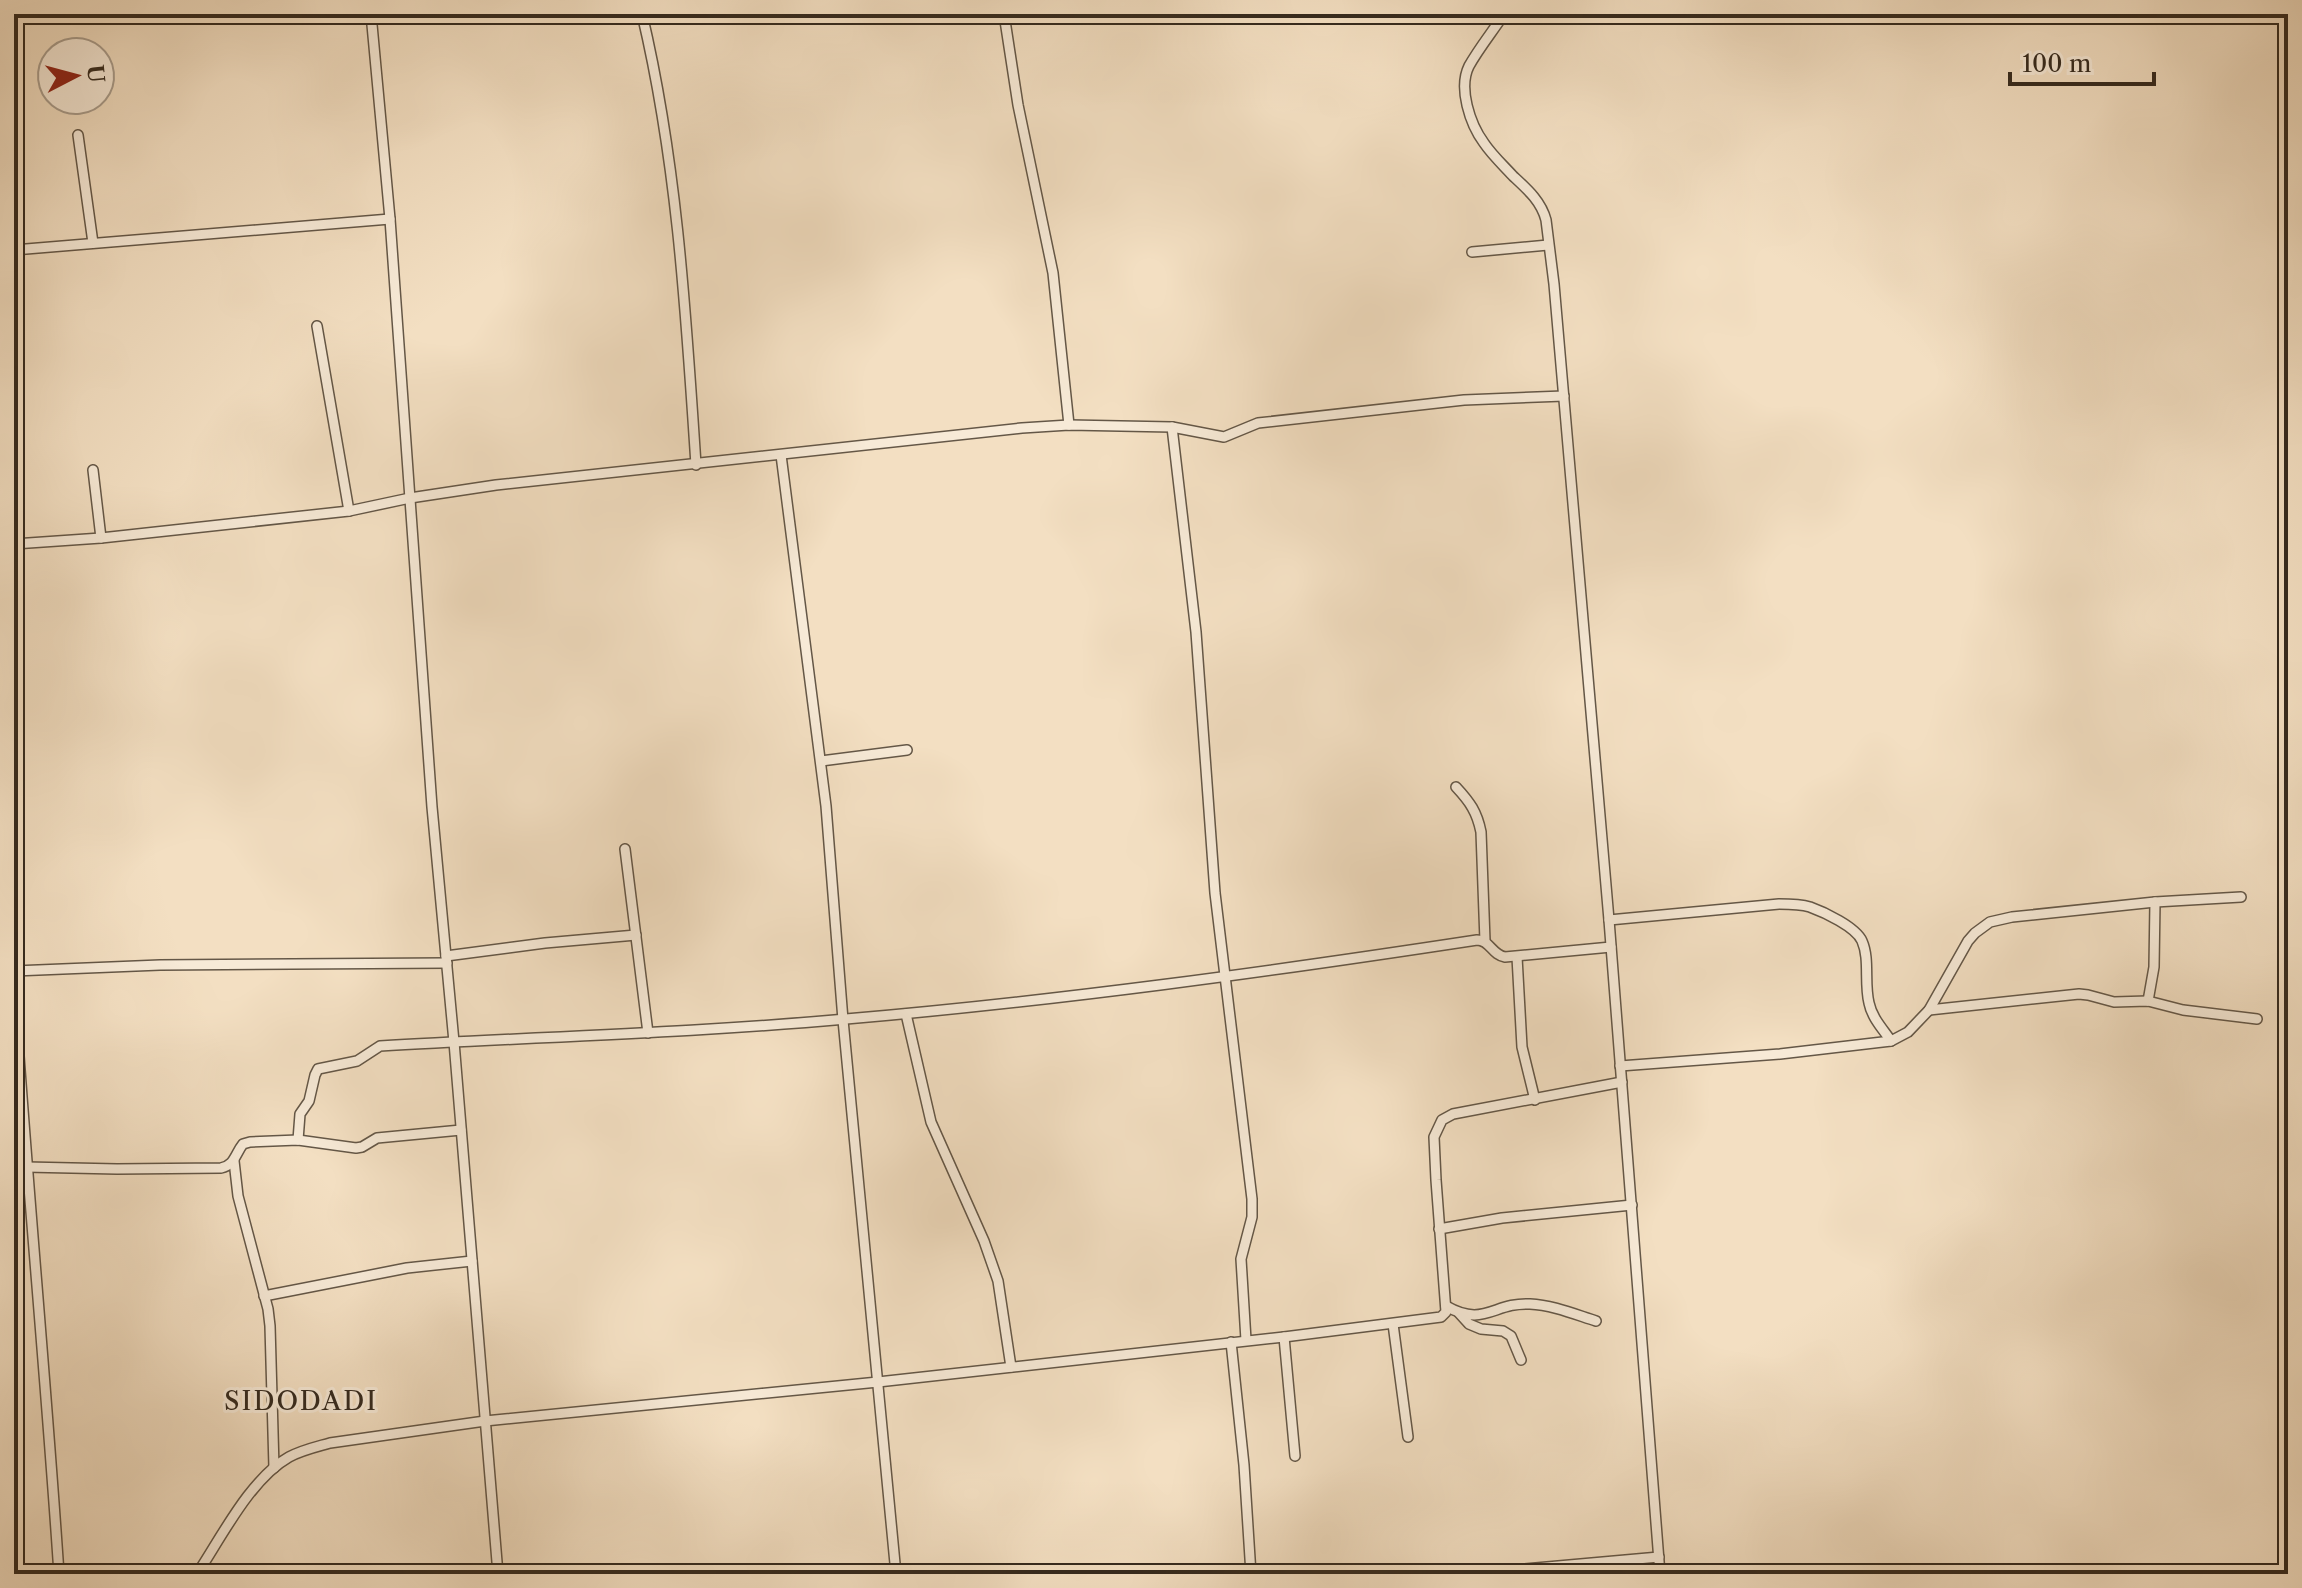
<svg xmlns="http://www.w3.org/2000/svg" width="2302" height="1588" viewBox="0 0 2302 1588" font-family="'Libre Caslon Text',serif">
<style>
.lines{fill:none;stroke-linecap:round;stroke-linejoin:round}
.minor-casing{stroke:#645747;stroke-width:12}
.minor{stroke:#f7ead7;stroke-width:9}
.labels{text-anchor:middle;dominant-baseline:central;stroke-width:6;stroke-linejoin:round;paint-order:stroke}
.quarter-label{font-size:26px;letter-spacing:2px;fill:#352a1e;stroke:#f7ead7}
</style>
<rect width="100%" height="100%" fill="#f3dfc2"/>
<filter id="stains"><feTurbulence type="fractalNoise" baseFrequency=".0025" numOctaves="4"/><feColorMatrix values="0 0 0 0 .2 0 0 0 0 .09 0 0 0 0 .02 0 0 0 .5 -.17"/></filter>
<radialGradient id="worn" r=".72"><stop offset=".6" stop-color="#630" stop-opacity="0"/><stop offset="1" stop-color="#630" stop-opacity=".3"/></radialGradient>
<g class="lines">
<defs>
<g id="minor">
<path d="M371 14 390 219 432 807 454 1042 498 1574"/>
<path d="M642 14C677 162 686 313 696 465"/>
<path d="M1004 14 1018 105 1053 273 1069 425"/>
<path d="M1504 14C1493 31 1479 48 1469 66 1458 88 1470 124 1484 143 1492 155 1503 165 1513 176 1527 189 1541 201 1546 220L1554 284 1609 920 1660 1574"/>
<path d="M1503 16 1526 14"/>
<path d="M78 135 93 243"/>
<path d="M14 250 390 219"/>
<path d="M1472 252 1548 245"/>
<path d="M317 326 349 511"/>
<path d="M1172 427 1196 632 1215 893 1252 1199V1217L1241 1259 1246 1340"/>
<path d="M781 455 826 806 843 1020 896 1574"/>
<path d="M93 470 101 538"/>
<path d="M14 544 101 538 349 511 410 498 496 485 1022 428 1069 425 1172 427 1224 437 1258 423 1464 400 1564 396"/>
<path d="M821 761 907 750"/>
<path d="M1456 787C1470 802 1477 812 1481 832L1485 941"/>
<path d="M625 849 648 1033"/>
<path d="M1609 920 1779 904C1789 904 1800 904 1810 907 1824 912 1856 927 1862 941 1870 959 1864 983 1869 1003 1872 1018 1883 1029 1891 1041"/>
<path d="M446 956 545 943 636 935"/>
<path d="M1517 957 1522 1047 1535 1100"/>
<path d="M14 971 160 965 447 963"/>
<path d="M14 985C27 1182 46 1378 59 1574"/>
<path d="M2148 1001 2154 967 2155 902"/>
<path d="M1929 1010 2079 994 2088 995 2114 1002 2148 1001 2183 1010 2257 1019"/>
<path d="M906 1014 931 1122 984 1241 998 1281 1011 1367"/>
<path d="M1620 1066 1780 1054 1891 1041 1908 1032 1929 1010 1968 941 1975 933 1990 922 2012 917 2155 902 2241 897"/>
<path d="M298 1140 300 1114 309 1101 315 1075 318 1069 357 1061 380 1046C535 1037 691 1033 846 1019 1057 1001 1267 972 1477 940 1490 940 1492 955 1505 957L1611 947"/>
<path d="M234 1161 238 1196 268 1309 270 1326 274 1468"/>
<path d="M26 1167 117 1169 221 1168C235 1165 235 1154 243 1144L250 1142 298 1140 356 1148 362 1147 377 1138 461 1130"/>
<path d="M1439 1229 1502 1218 1632 1205"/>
<path d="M264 1296 407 1268 472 1261"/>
<path d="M1446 1306C1484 1328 1494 1302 1530 1304 1552 1305 1574 1314 1596 1321"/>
<path d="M1459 1313 1469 1324 1481 1329 1503 1331 1511 1336 1521 1360"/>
<path d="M1393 1324 1408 1437"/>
<path d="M1284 1337 1295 1456"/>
<path d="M1231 1342 1244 1465 1251 1574"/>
<path d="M197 1574C221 1538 250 1479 289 1457 302 1450 316 1447 330 1443L485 1421 878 1382 1284 1337 1441 1317 1446 1312 1436 1180 1434 1137 1442 1120 1453 1114 1622 1082"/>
<path d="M1470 1574 1659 1557"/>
</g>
</defs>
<!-- minor casing -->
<use href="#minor" class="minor-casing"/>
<!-- minor -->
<use href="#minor" class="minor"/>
</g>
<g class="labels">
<!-- quarter labels -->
<g class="quarter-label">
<text x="301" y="1401">SIDODADI</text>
</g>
</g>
<!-- margin -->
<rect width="2302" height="1588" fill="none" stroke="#f3dfc2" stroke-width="48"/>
<rect x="16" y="16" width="2270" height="1556" fill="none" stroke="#352a1e" stroke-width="4"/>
<rect x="24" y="24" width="2254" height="1540" fill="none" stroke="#352a1e" stroke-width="2"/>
<!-- north arrow -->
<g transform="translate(76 76) rotate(84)"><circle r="38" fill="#f7ead7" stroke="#a99d8d" stroke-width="2"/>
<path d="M0-6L14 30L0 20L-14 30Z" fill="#8f2418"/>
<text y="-12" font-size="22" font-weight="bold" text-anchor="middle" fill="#352a1e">U</text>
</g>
<!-- scale -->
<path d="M2010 72v12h144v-12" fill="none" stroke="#352a1e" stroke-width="4"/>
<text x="2022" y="72" font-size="24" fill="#352a1e" stroke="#f7ead7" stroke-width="6" paint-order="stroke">100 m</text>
<rect width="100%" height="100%" filter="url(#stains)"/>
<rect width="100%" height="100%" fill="url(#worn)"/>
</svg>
